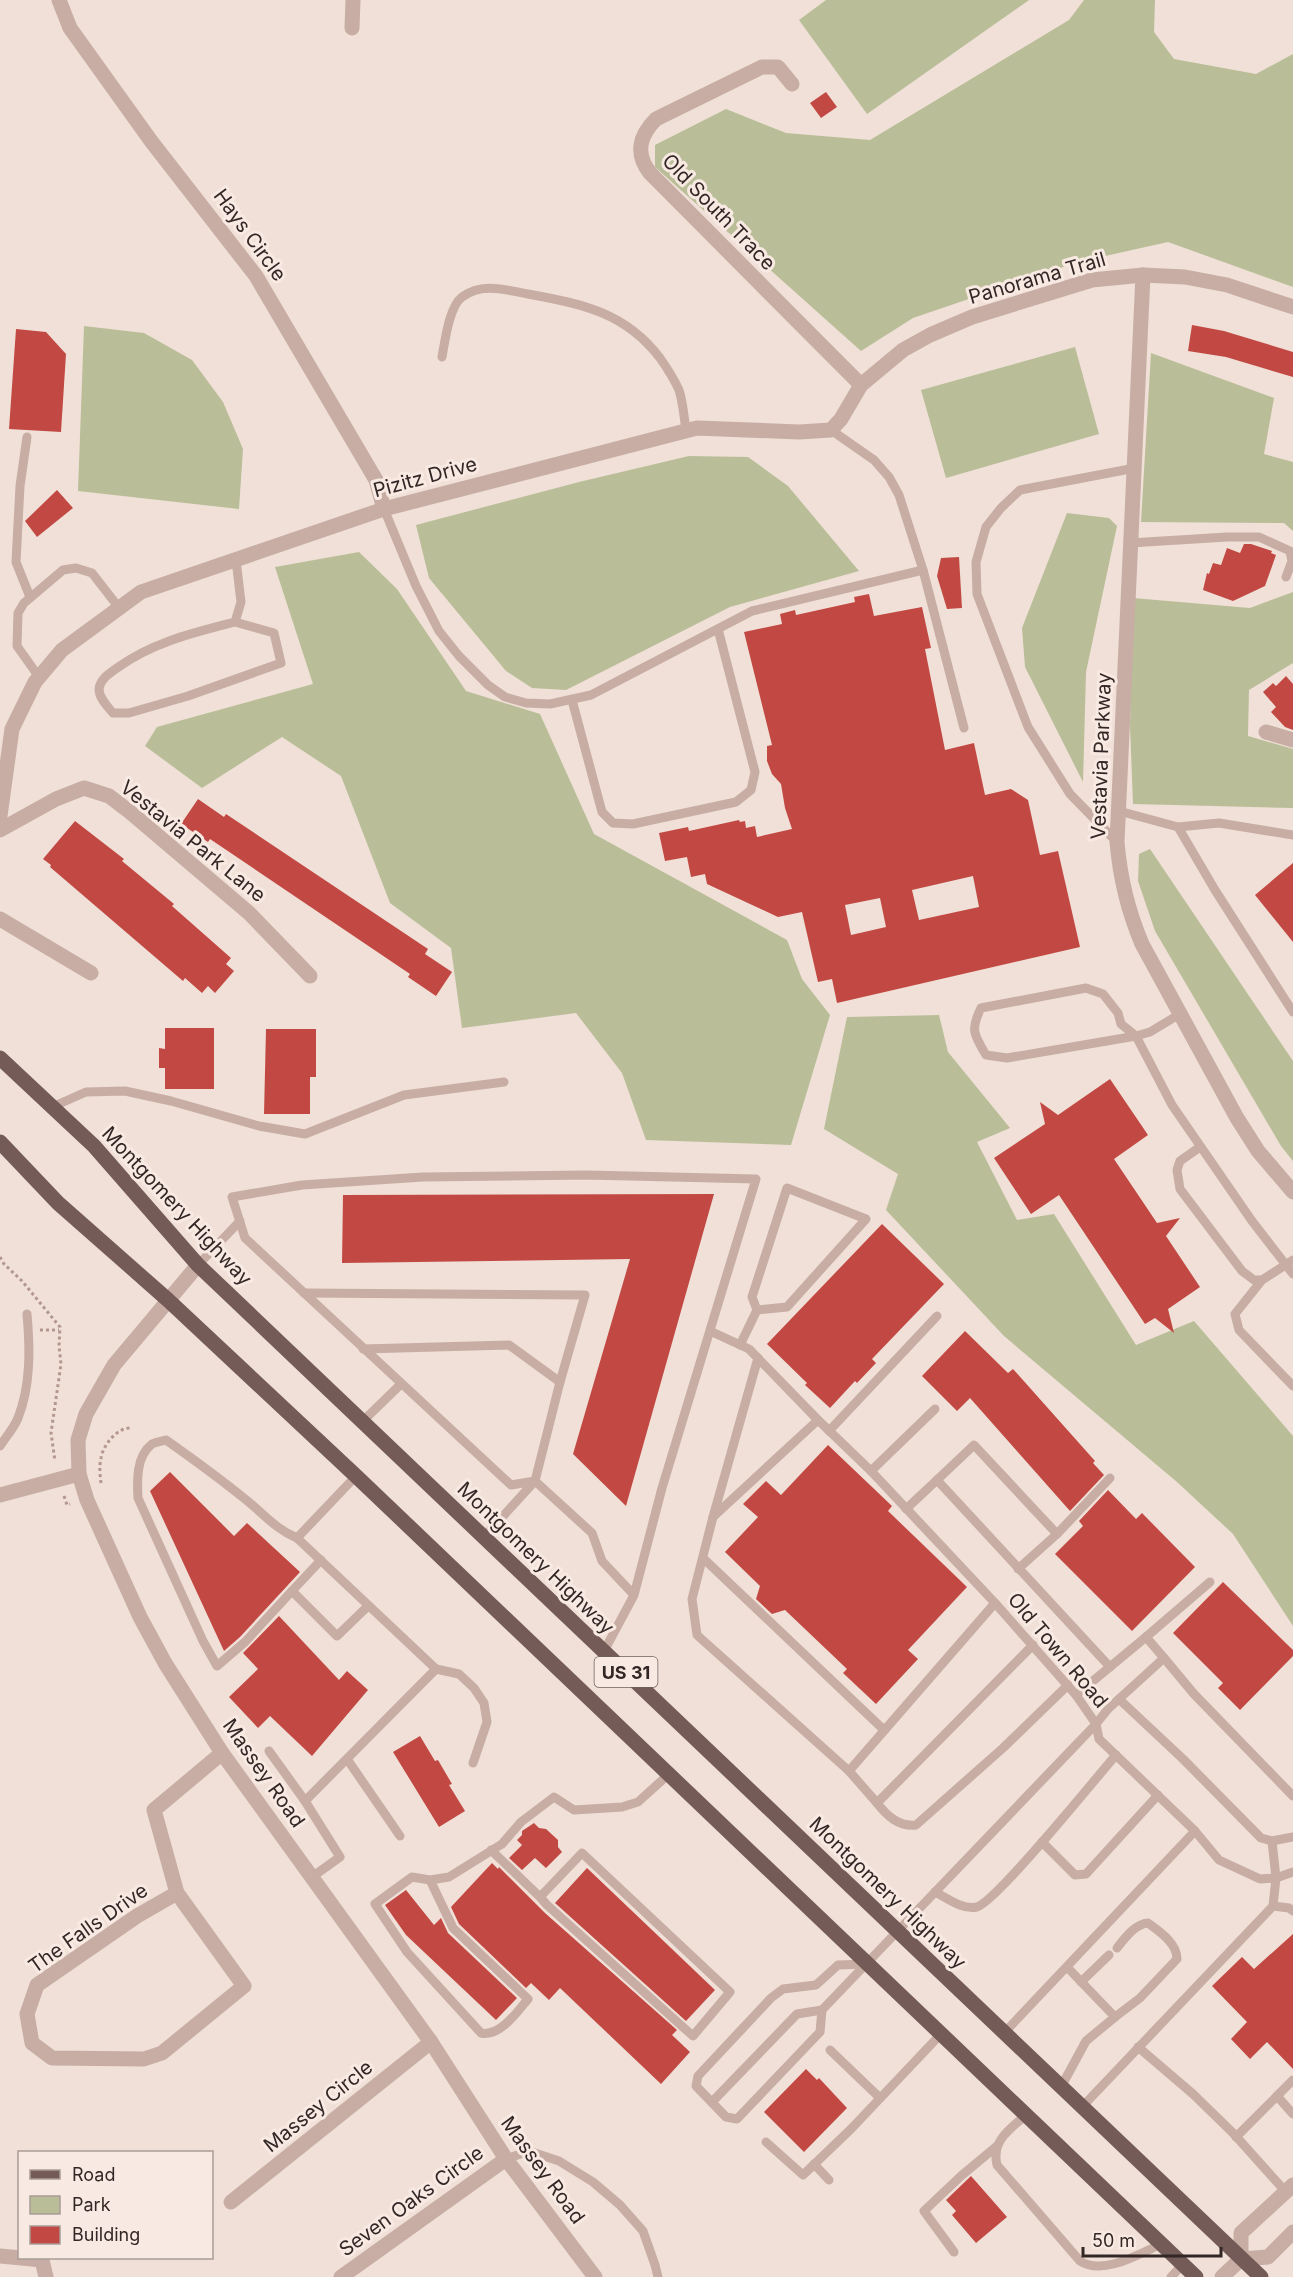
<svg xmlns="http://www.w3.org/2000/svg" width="1293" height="2277" viewBox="0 0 1293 2277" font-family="Inter,sans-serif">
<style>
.green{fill:#b9be98}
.building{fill:#c24943;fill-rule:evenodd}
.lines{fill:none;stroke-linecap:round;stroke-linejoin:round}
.path{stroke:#b3978f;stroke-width:3;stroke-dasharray:3 3;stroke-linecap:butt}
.lane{stroke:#c7ada4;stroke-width:9}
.street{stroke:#c7ada4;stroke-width:15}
.primary{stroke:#745b57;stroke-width:15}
.labels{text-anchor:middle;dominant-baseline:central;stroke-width:6;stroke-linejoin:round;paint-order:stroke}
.shield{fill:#f8eae3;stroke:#6e625f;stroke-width:1.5}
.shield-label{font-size:18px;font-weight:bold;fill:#332726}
.street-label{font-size:20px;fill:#332726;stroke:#f8eae3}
</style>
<rect width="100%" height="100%" fill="#f0e0d7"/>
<!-- green -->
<g class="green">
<path d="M826 0H1029L867 114 799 20Z"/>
<path d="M1084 0H1155L1154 32 1174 59 1256 74 1293 54V287L1168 242 1078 262 913 318 861 351 655 167V145L726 109 786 133 870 140 1069 20Z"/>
<path d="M84 326 144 333 192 360 223 402 243 449 239 509 78 491Z"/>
<path d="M1075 347 1099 434 946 478 921 390Z"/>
<path d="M1151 353 1274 398 1264 454 1293 462V531L1284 523 1141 522Z"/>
<path d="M689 456 748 457 788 486 859 571 730 607 566 690 532 688 506 671 429 578 416 525 579 482Z"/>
<path d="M1067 513 1109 518 1117 526 1086 672 1083 782 1025 667 1022 628Z"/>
<path d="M359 552 397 589 466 691 540 714 594 834 787 940 802 979 830 1015 791 1145 646 1140 622 1073 576 1013 462 1028 451 948 390 903 341 776 282 737 202 788 145 746 157 727 313 684 275 567Z"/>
<path d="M1293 592V663L1249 690 1248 736 1293 749V808L1133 804 1130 726 1133 598 1250 608Z"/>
<path d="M1150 849 1293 1061V1161L1281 1146 1155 931 1138 881 1139 854Z"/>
<path d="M939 1015 948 1052 1010 1128 977 1142 1017 1220 1054 1214 1136 1345 1194 1321 1293 1436V1626L1233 1534 1177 1482 1004 1336 886 1210 898 1174 824 1129 847 1017Z"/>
</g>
<!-- building -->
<g class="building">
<path d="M826 92 837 107 821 118 810 103Z"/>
<path d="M1192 325 1224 331 1293 352V377L1226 357 1188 351Z"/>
<path d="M16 329 46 332 66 354 61 432 9 429Z"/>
<path d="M57 490 73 508 37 537 25 521Z"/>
<path d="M1244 544H1251L1272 551 1271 553 1276 555 1265 586 1233 601 1203 590 1207 573 1209 574 1213 563 1221 565 1227 548 1240 553Z"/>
<path d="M959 557 962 608 947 609 937 576 941 558Z"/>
<path d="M869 594 874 616 922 607 931 648 925 649 945 750 974 743 985 795 1011 789 1028 800 1040 855 1058 851 1080 947 837 1003 832 979 818 982 802 912 778 917 707 884 705 874 691 877 687 857 665 861 659 833 688 827 689 831 739 820 740 822 745 821 746 828 755 826 757 837 792 829 785 808 781 784 772 774 767 761V746L772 745 744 632 782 624 780 614 795 610 796 615 855 602 854 597ZM973 876 979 907 919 920 912 890ZM880 898 886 927 851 935 845 905Z"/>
<path d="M1286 676 1293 684V730L1285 727 1271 712 1276 707 1263 692 1273 683 1276 686Z"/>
<path d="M198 799 224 817 226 814 428 949 425 954 452 972 436 996 408 977 410 974 210 839 208 842 181 824Z"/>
<path d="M75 821 124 859 122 861 174 904 172 906 231 958 226 964 234 971 215 993 208 986 202 993 185 978 183 981 50 867 51 865 43 859Z"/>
<path d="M1293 863V942L1255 895Z"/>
<path d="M165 1028H214V1089H165V1068H159V1048L165 1049Z"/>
<path d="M266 1029H316V1077H310V1114H264Z"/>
<path d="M1110 1079 1148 1135 1114 1159 1157 1223 1180 1218 1166 1236 1200 1287 1168 1309 1174 1333 1155 1318 1145 1324 1059 1195 1031 1214 994 1158 1045 1124 1040 1102 1058 1115Z"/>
<path d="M714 1194 626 1506 573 1454 630 1259 342 1263 343 1195Z"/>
<path d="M882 1224 944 1284 872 1359 876 1363 857 1383 855 1381 830 1408 805 1385 807 1383 767 1344Z"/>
<path d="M965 1331 1008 1373 1013 1369 1095 1461 1093 1463 1104 1475 1070 1511 970 1398 957 1411 922 1376Z"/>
<path d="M828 1445 892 1506 888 1511 967 1587 908 1650 918 1659 876 1704 843 1673 847 1669 785 1610 772 1614 756 1599 760 1586 725 1552 758 1517 743 1504 766 1481 781 1495Z"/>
<path d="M170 1472 234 1536 247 1523 300 1572 240 1637 224 1651 150 1491Z"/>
<path d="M1108 1490 1136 1519 1142 1513 1195 1567 1132 1631 1055 1554 1083 1526 1079 1521Z"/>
<path d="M1223 1582 1293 1650V1656L1240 1710 1218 1688 1223 1683 1173 1633Z"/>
<path d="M279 1616 339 1680 347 1671 368 1690 312 1756 270 1716 258 1728 229 1697 258 1669 243 1653Z"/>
<path d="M420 1736 435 1761 438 1760 452 1784 449 1785 465 1811 439 1827 393 1752Z"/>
<path d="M534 1823 539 1828 546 1829 558 1840V1847L562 1852 546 1868 535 1858 522 1870 509 1858 522 1845 517 1840 522 1835V1831Z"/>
<path d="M492 1863 498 1869 499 1867 545 1913 677 2030 672 2035 690 2052 661 2084 560 1988 549 2000 531 1983 526 1988 459 1924 451 1907Z"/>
<path d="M587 1868 715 1990 686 2021 555 1903Z"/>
<path d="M406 1890 434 1925 441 1918 448 1933 517 1998 496 2020 406 1935 385 1905Z"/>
<path d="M1293 1934V2069L1267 2042 1250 2059 1231 2039 1247 2022 1212 1986 1242 1957 1254 1969Z"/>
<path d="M806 2069 817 2080 819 2078 847 2108 804 2152 764 2112Z"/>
<path d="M971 2176 1007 2217 976 2243 952 2215 956 2211 946 2200Z"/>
</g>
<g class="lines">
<!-- path -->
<g class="path">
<path d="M0 1257 4 1264 22 1281 60 1327 59 1346 61 1364 51 1433 55 1461"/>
<path d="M40 1330H59"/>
<path d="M101 1483C100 1475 99 1466 101 1458 103 1445 117 1428 130 1428"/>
<path d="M64 1496 67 1505 70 1504"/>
</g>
<!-- lane -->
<g class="lane">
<path d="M442 357C445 341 449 307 462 297 483 282 505 290 528 294 582 304 625 312 660 358 667 368 674 379 679 390 683 402 684 417 686 430"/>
<path d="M831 430 874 460 889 477 899 495 923 570 964 728"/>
<path d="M27 437 20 486 16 562 30 597"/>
<path d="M384 509 416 586 439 631 459 656 488 685 505 697 526 703 550 704 591 695 752 611 923 570"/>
<path d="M1130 543 1227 537H1259L1290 551 1292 561 1286 577"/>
<path d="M235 622 274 633 281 663 188 696 129 713H113C107 706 99 698 99 689 100 679 110 673 117 668 153 642 193 633 235 622L241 602 236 560"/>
<path d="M39 677 17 646 18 613 24 603 63 570 76 568 92 573 120 609"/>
<path d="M572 700 602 812 613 823 633 824 736 802 751 790 755 772 718 629"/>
<path d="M1119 811 1178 827 1215 890 1293 1012"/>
<path d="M1178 827 1219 823 1293 835"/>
<path d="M1117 842 1070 794 1028 727 977 594 976 562 986 527 1001 508 1020 490 1135 468"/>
<path d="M1180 1014 1150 1032 1136 1036 1121 1024 1118 1013 1103 994 1086 988 981 1008C970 1030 974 1035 986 1055L1007 1058 1136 1036 1172 1105 1252 1221 1293 1274"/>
<path d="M52 1107 86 1092 125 1091 171 1101 259 1126 305 1134 404 1095 504 1082"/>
<path d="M1200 1147 1180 1161 1177 1170 1180 1189 1242 1271 1254 1280H1262L1293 1260"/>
<path d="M198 1265 240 1221"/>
<path d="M1262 1280 1235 1314 1239 1330 1293 1386"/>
<path d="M304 1293 585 1295 560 1382"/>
<path d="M710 1331 749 1349 818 1420 871 1471 995 1603 1076 1695 1096 1724 1099 1739 1195 1831 1219 1860 1260 1879 1276 1878 1293 1872"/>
<path d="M740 1345 757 1310 787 1307 866 1219 787 1188 752 1297 757 1310"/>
<path d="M363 1349 509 1345 560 1382 535 1481 484 1537"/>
<path d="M758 1358 713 1517 818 1420"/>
<path d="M363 1421 401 1384"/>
<path d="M829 1431 937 1316"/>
<path d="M0 1446C6 1437 14 1428 18 1418 31 1385 30 1348 27 1314"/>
<path d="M871 1471 935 1409"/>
<path d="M937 1480 974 1445 1057 1534 1018 1569"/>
<path d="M906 1509 937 1480 1110 1667"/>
<path d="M713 1517 692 1599 697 1635 849 1771 995 1603"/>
<path d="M1057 1534 1110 1478"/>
<path d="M297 1538 356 1476"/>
<path d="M704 1559 884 1730"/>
<path d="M321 1560 292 1591 337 1636 368 1606"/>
<path d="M292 1591 245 1642 217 1666 203 1641 138 1498C137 1481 136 1456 152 1444 155 1442 162 1441 166 1440 193 1459 219 1478 245 1499 264 1514 274 1528 297 1538L436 1669 459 1674 474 1688 484 1703 487 1722 473 1763"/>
<path d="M1146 1637 1210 1582"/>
<path d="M604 1651 634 1595 662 1488 756 1179 587 1175 423 1177 302 1185 232 1197 245 1238 511 1485 535 1481 592 1533 602 1561 634 1595"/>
<path d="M1076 1695 1146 1637 1164 1658"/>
<path d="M1119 1699 1183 1759 1261 1838 1272 1841 1293 1837"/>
<path d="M269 1751 305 1801"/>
<path d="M347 1759 400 1836"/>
<path d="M849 1771 877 1803 1033 1645"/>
<path d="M877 1803C887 1816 899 1827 916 1825L1003 1748 1068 1685"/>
<path d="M1042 1842 1075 1875 1086 1874 1158 1795"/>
<path d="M491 1850 540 1897 547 1905 693 2036 730 1992 582 1853 540 1897"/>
<path d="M312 1877 340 1857 305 1801 436 1669"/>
<path d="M430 1880 453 1928 528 1999C517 2012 500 2037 481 2033L407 1952 375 1904 412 1877 430 1880 449 1877 502 1844 521 1822 554 1797 574 1810 622 1807 638 1802 669 1774"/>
<path d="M935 1892C947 1898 962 1910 977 1907 997 1901 1095 1779 1116 1755"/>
<path d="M1273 1906 1289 1908 1293 1911"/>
<path d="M1081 1982 1109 1955"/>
<path d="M822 2010 820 2032 737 2119 726 2117 696 2086 698 2076 771 1998 783 1989 816 1985 838 1965 868 1964"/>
<path d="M1115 2017 1140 1998 1177 1959C1177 1943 1160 1932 1148 1923 1135 1924 1125 1938 1117 1948"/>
<path d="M1004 2033 1195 1831"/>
<path d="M1138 2047 1193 2094 1233 2133 1285 2191"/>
<path d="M830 2050 880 2098"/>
<path d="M1061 2087 1086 2041 1115 2017 1067 1967"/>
<path d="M1277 2096 1293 2080"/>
<path d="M712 2102 797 2014 822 2010 1096 1724 1108 1709 1164 1658 1194 1694 1293 1796"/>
<path d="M1082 2107 1273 1906 1276 1878 1272 1841"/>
<path d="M1026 2115C1010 2129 991 2141 997 2165L1080 2261C1103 2276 1139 2254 1161 2244"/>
<path d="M1236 2137 1277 2096 1293 2114"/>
<path d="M766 2142 803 2175 851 2129 941 2034"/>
<path d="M506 2159 529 2151 559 2161 593 2182 620 2205 643 2231 655 2265 658 2277"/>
<path d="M814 2164 829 2180"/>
<path d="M954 2252 924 2211 961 2176 997 2146"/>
<path d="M1171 2277 1183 2264"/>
</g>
<!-- street -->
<g class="street">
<path d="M59 0 70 28 151 141 256 276 376 480 384 509"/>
<path d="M352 28 353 0"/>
<path d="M792 84 778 67H762L656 119C639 136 635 154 650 173L861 385"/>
<path d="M1143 275 1117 842C1120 878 1128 911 1142 944L1237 1118 1258 1151 1293 1192"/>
<path d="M1266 732 1293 740"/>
<path d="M0 816 12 729 35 682 62 650 141 592 384 509 697 428 799 432 831 430 841 419 861 385 903 350 930 335 972 317 1092 280 1143 275 1185 277 1227 285 1293 307"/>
<path d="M0 830 56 799 84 788 109 796 130 812 249 913 310 976"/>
<path d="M0 919 91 973"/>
<path d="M198 1265 114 1365 86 1414 78 1440 79 1474 87 1500 140 1617 165 1663 222 1753 431 2042 506 2159 595 2277"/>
<path d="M0 1495 79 1474"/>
<path d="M177 1893 244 1986 162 2053 144 2059 52 2058 32 2043 27 2014 37 1985 137 1916 177 1893 154 1810 222 1753"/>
<path d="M231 2202 431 2042"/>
<path d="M0 2256 42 2260 46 2277"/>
<path d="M1241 2259V2233L1293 2185"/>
<path d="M341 2277 506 2159"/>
<path d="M1222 2277 1241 2259 1268 2257 1293 2232"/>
</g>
<!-- primary -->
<g class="primary">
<path d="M0 1058 94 1146 198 1265 1261 2277"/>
<path d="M0 1142 58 1203 168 1300 356 1476 1196 2277"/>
</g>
</g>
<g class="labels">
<!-- shield labels -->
<rect class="shield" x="594.5" y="1657" width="63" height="30" rx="4.5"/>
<g class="shield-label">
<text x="626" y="1672">US 31</text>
</g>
<!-- street labels -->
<g class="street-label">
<text transform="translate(719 212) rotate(46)">Old South Trace</text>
<text transform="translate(250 235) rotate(54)">Hays Circle</text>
<text transform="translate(1037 278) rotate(-16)">Panorama Trail</text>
<text transform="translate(425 477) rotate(-15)">Pizitz Drive</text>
<text transform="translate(1101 756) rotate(-88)">Vestavia Parkway</text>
<text transform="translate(193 841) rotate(39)">Vestavia Park Lane</text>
<text transform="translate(177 1206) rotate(47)">Montgomery Highway</text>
<text transform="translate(536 1558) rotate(44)">Montgomery Highway</text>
<text transform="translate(1058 1650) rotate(50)">Old Town Road</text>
<text transform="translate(264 1773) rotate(55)">Massey Road</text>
<text transform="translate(888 1893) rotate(44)">Montgomery Highway</text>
<text transform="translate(88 1928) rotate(-35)">The Falls Drive</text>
<text transform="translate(318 2106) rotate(-39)">Massey Circle</text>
<text transform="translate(543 2170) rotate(54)">Massey Road</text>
<text transform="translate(411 2201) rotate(-36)">Seven Oaks Circle</text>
</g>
</g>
<!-- legend -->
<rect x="18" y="2151" width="195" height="108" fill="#f8eae3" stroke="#a99c97" stroke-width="1.5"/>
<rect x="30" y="2170" width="30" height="9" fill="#745b57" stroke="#a99c97" stroke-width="1.5"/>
<text x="72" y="2181" font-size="18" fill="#332726">Road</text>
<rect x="30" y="2196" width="30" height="18" fill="#b9be98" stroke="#a99c97" stroke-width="1.5"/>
<text x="72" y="2211" font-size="18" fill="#332726">Park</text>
<rect x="30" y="2226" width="30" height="18" fill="#c24943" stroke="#a99c97" stroke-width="1.5"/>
<text x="72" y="2241" font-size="18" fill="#332726">Building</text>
<!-- scale -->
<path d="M1083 2247v9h138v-9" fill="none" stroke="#332726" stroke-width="3"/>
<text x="1092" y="2247" font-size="18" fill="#332726" stroke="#f8eae3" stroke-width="4.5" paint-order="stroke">50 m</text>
</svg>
